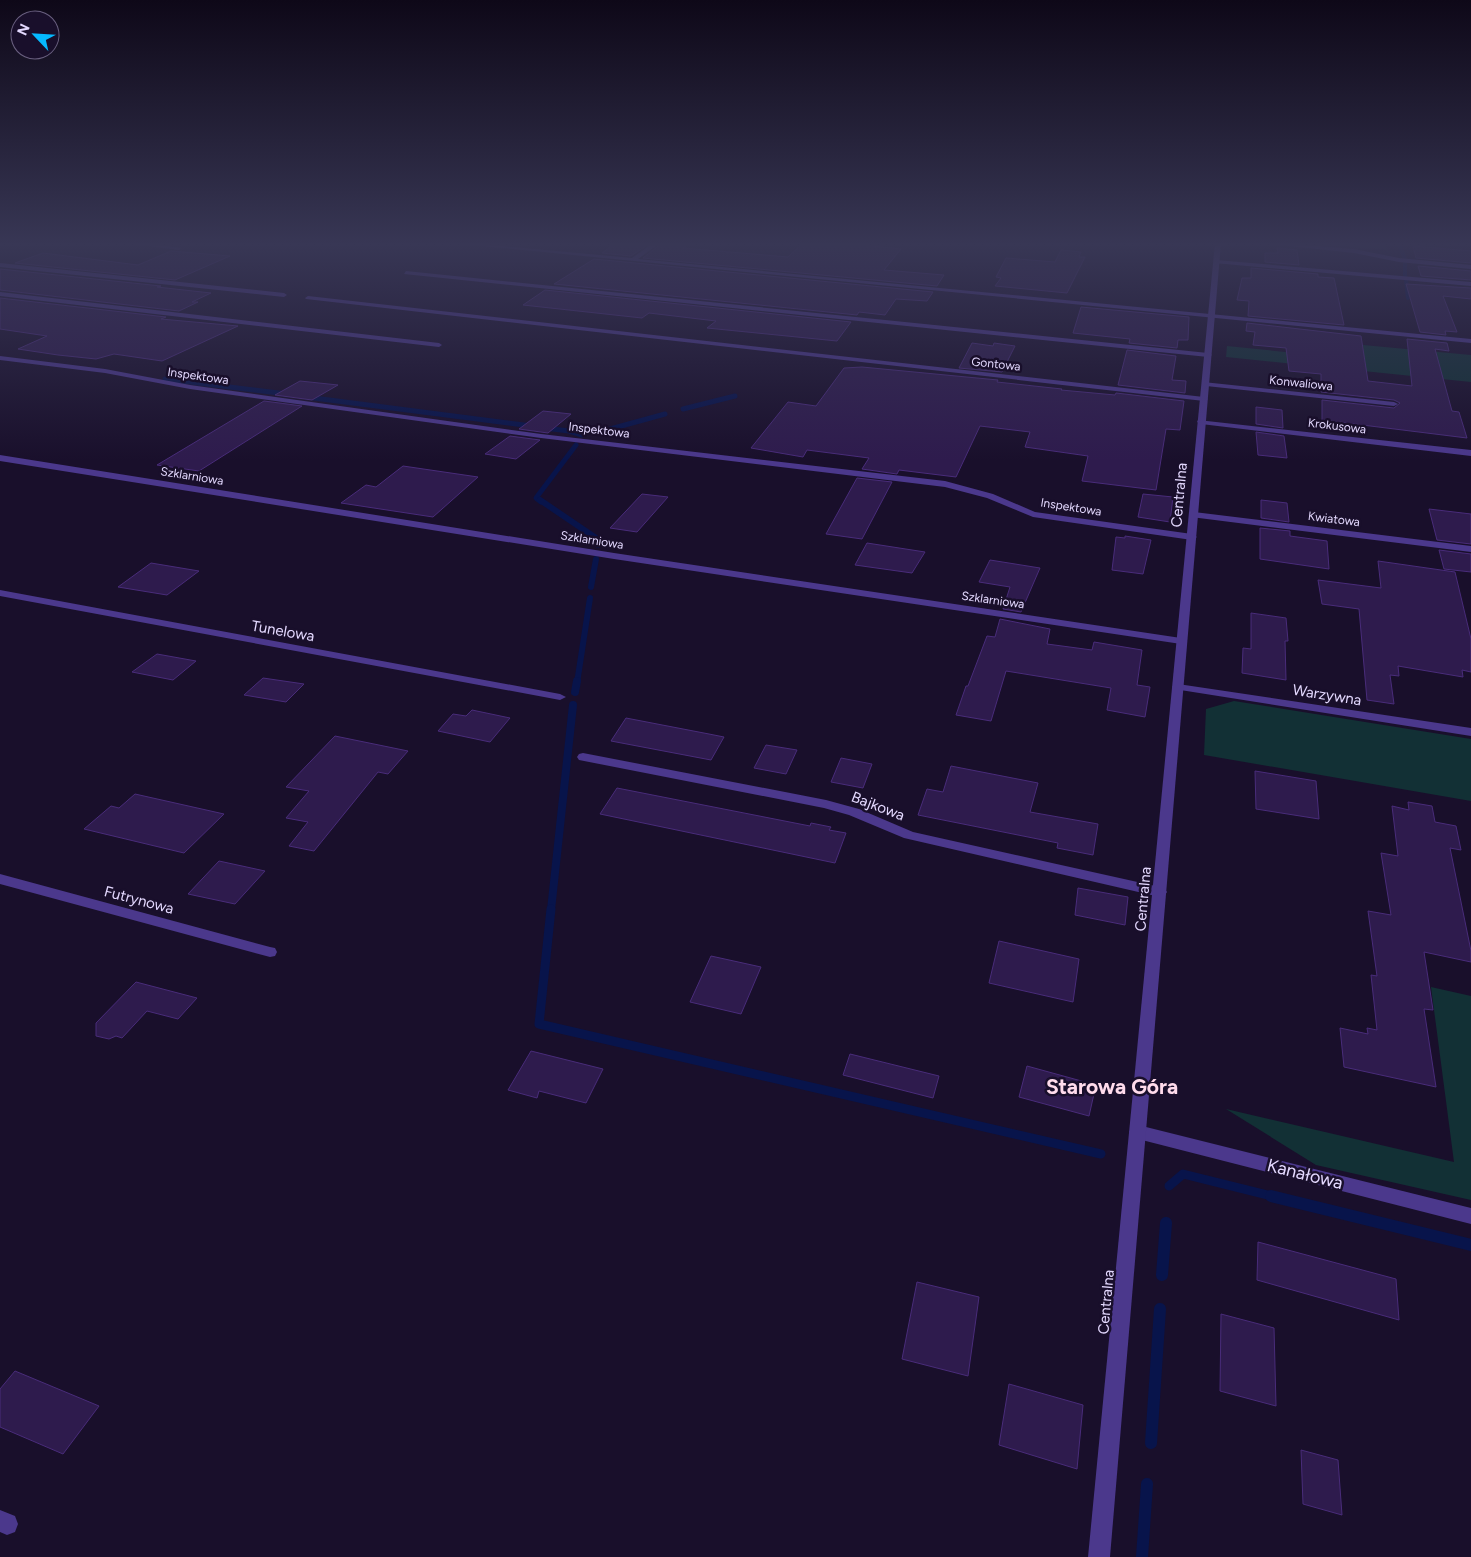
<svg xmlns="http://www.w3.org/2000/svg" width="1471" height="1557" viewBox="0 0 1471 1557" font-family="Figtree,sans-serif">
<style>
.green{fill:#123035}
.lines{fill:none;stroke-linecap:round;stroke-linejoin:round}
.stream-far5{stroke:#08144b;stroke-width:4}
.stream-far4{stroke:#08144b;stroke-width:5}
.stream-far3{stroke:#08144b;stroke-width:6}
.stream-far2{stroke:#08144b;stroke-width:8}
.stream-far1{stroke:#08144b;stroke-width:9}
.stream{stroke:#08144b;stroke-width:12}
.building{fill:#2e1b4d;stroke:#492c7a}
.minor{fill:#4b388c;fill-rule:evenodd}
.tertiary{fill:#4b388c;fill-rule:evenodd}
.labels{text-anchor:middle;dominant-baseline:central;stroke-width:5;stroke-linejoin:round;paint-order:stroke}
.far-street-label{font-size:12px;fill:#e4d9ff;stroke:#190f2b}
.street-label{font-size:15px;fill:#e4d9ff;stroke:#190f2b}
.near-street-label{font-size:18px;fill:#e4d9ff;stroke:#190f2b}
.near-quarter-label{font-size:21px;font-weight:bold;fill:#ffdbec;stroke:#190f2b}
</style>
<rect width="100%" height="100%" fill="#190f2b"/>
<!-- green -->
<g class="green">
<path d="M1300 243H1385L1388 250Z"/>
<path d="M1363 345 1471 355V382L1226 357 1227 346 1364 360Z"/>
<path d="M1234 701 1471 739V801L1204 755 1206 709Z"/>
<path d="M1431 987 1471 996V1200L1316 1165 1226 1109 1454 1162Z"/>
</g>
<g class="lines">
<!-- stream-far5 -->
<g class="stream-far5">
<path d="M1399 243 1405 259"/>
<path d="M1405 263V278"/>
<path d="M1406 280 1408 298"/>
</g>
<!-- stream-far4 -->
<g class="stream-far4">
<path d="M165 379 287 394"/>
<path d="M306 397 532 426"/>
<path d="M683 409 735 396"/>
<path d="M544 428 569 431 582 435"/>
<path d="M603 431 665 414"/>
<path d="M541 502 536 498 576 445"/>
</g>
<!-- stream-far3 -->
<g class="stream-far3">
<path d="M540 500 596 538 598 545"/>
<path d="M591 587 596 559"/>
<path d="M577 683 590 598"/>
</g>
<!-- stream-far2 -->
<g class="stream-far2">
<path d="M575 692 577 681"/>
<path d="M551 910 573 705"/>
</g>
<!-- stream-far1 -->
<g class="stream-far1">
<path d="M551 909 539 1024 1101 1154"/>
<path d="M1169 1186 1183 1174 1276 1197"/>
</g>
<!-- stream -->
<g class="stream">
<path d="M1271 1196 1471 1245"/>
<path d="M1162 1275 1166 1223"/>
<path d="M1151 1443 1160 1309"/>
<path d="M1142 1557 1147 1484"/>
</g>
</g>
<!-- building -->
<g class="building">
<path d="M616 243H650L631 256 602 253Z"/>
<path d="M662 243H690L683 248 788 257 803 243H865L863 245 901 249 884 270 944 275 937 286 643 258Z"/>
<path d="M1413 246 1471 251V263L1416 258Z"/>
<path d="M1277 248 1297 250 1299 265 1265 262V253H1278Z"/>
<path d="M1061 250 1081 252 1079 257H1085L1067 293 995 286 1001 278 996 277 1006 258 1055 262Z"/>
<path d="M171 251 230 256 175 280 15 263 43 253 138 265Z"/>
<path d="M594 259 933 292 927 301 896 299 885 315 859 312 857 315 554 284Z"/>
<path d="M1418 266 1471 271V280L1421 276Z"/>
<path d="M1251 268 1318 274V277L1334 278 1344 325 1248 316 1249 301 1237 300 1242 278H1251Z"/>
<path d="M0 269 161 286 157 287 211 293 192 302H198L179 311 0 290Z"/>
<path d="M1406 284 1471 288V299L1443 296 1457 332 1445 331 1446 335 1420 332Z"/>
<path d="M545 290 851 322 837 341 707 328 716 321 649 313 642 318 523 305Z"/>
<path d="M0 298 166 317 161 319 238 326 162 361 114 354 96 359 58 355 18 349 47 336 0 329Z"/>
<path d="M1081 307 1189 317 1188 340H1178L1177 348 1129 343 1130 339 1073 333Z"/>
<path d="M1247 323 1361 336 1368 381 1412 386 1407 339 1447 343 1449 351 1435 349 1452 411 1459 412 1467 438 1322 420V400L1394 408 1400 403 1394 400 1321 392V374L1289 371 1286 348 1253 345 1255 332 1246 331Z"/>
<path d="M972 343 993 346 994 343 1015 346 1002 372 959 368Z"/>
<path d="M1127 350 1176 356 1172 380 1186 381 1185 393 1118 385Z"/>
<path d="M862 367 998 380 997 382 1062 389 1061 390 1115 395 1116 393 1184 401 1180 430 1166 429 1156 490 1082 481 1088 456 1025 447 1030 432 980 426 956 477 899 470 897 474 862 469 869 458 807 450 803 457 751 448 788 402 816 406 844 368Z"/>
<path d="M300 381 338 385 312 400 275 395Z"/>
<path d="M264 401 302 406 199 471 157 465Z"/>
<path d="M1256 407 1282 410 1283 428 1256 424Z"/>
<path d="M543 411 571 414 548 433 519 429Z"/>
<path d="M1256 432 1284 436 1287 458 1258 455Z"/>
<path d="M510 436 540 440 516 459 485 454Z"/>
<path d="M403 466 478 477 433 517 341 503 366 485 376 487Z"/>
<path d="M857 478 892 482 862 539 826 534Z"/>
<path d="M642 494 668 497 637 532 610 528Z"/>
<path d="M1143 494 1173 497 1170 522 1138 517Z"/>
<path d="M1261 500 1287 503 1289 522 1261 518Z"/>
<path d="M1429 509 1471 514V544L1437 540Z"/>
<path d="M1260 528 1290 531V536L1327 541 1329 569 1260 559Z"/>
<path d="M1125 536 1151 540 1143 574 1112 570 1116 537 1125 538Z"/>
<path d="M867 543 925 552 912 573 855 565Z"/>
<path d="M1439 550 1471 554V572L1444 569Z"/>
<path d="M990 560 1040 568 1021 612 1003 609 1010 587 979 582Z"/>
<path d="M1378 561 1455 572 1471 639V672L1462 670 1463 677 1398 666 1399 676 1390 675 1394 704 1367 700 1359 609 1322 604 1318 580 1381 588Z"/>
<path d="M151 563 199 571 167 595 118 587Z"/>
<path d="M1251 613 1286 618 1288 641H1285L1286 680 1242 673 1243 648 1251 649Z"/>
<path d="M1000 619 1050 629 1047 644 1092 650 1094 642 1142 650 1137 685 1150 687 1145 717 1107 710 1111 688 1006 671 991 721 956 715 966 686H968L987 636 995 637Z"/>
<path d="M157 654 196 661 173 680 132 672Z"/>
<path d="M263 678 304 684 286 702 244 695Z"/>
<path d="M472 710 510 718 490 742 438 731 453 714 466 716Z"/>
<path d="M626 718 709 734 724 737 711 760 611 741Z"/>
<path d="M335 736 408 751 388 774 378 772 314 851 289 846 308 822 286 818 309 791 286 787Z"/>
<path d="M766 745 797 750 786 774 754 768Z"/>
<path d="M841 758 872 764 863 788 831 782Z"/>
<path d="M951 766 1038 783 1030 812 1098 824 1093 855 1057 848 1058 843 918 815 927 789 943 792Z"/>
<path d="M1255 771 1316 781 1319 819 1256 809Z"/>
<path d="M617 788 810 826 811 823 831 827 829 830 846 833 835 863 600 814Z"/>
<path d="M135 794 224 814 184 853 84 829 111 806 119 808Z"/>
<path d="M1408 802 1432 806 1435 822 1456 826 1461 850 1450 848 1471 951V962L1424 952 1433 1010 1424 1009 1436 1087 1344 1067 1340 1028 1368 1034 1367 1028 1377 1030 1371 975 1377 976 1368 911 1391 915 1381 853 1398 856 1392 806 1409 810Z"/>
<path d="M219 861 265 871 235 904 188 894Z"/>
<path d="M1078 888 1128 897 1125 925 1075 915Z"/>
<path d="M999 941 1079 959 1073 1002 989 983Z"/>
<path d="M711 956 761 967 741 1014 690 1002Z"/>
<path d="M136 982 197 998 178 1019 147 1011 122 1038 116 1036 109 1039 96 1036V1023Z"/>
<path d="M531 1051 603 1069 586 1103 539 1091 537 1098 508 1090Z"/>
<path d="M850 1054 939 1076 933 1098 843 1075Z"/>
<path d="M1027 1066 1096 1085 1089 1116 1019 1097Z"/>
<path d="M1258 1242 1396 1279 1399 1320 1257 1280Z"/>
<path d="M917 1282 979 1297 968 1376 902 1359Z"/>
<path d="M1221 1314 1274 1328 1276 1406 1220 1391Z"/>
<path d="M15 1371 99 1406 63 1454 0 1427V1389Z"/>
<path d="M1009 1384 1083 1405 1077 1469 999 1445Z"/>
<path d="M1301 1450 1338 1460 1342 1515 1303 1504Z"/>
</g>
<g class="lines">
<!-- minor -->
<g class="minor">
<path d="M126 243H145L182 248 179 250Z"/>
<path d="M451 243H471L632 258 653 243H660L638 259 1471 339V343Z"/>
<path d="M1261 243H1282L1354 249 1399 258 1471 265V269L1399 262 1354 253Z"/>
<path d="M1216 260 1471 282V286L1214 263Z"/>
<path d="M0 263 284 293 287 295 284 297 0 267Z"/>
<path d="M406 271 1208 353 1212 355 1208 357 404 274Z"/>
<path d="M0 292 439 343 442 345 439 347 0 296Z"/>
<path d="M308 296 1204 397 1208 399 1204 401 306 299 305 298Z"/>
<path d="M0 356 105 369 190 385 541 434 945 481 993 494 1035 512 1192 534 1197 537 1192 540 1033 517 987 498 945 487 541 438 190 389 105 373 0 360Z"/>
<path d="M1203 382 1394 402 1398 404 1394 406 1206 386 1202 384Z"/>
<path d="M1198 420 1471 450V456L1201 424 1197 422Z"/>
<path d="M0 455 614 553 1181 638 1186 641 1181 644 614 559 0 461Z"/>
<path d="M1194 512 1471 546V552L1191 517 1189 515Z"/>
<path d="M0 590 560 694 566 697 560 700 0 596Z"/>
<path d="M1178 684 1471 728V736L1174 689 1172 687 1174 685Z"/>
<path d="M583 753 826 800 859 809 913 832 1160 887 1165 889 1167 892 1165 895 1160 897 904 838 849 815 824 808 579 760 577 757 579 754Z"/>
<path d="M0 874 270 947 275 948 277 952 275 956 270 957 0 884Z"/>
<path d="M1138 1125 1471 1208V1224L1138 1139 1132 1137 1129 1132 1132 1127Z"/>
<path d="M0 1510 15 1516 18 1524 15 1532 7 1535 0 1532Z"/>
</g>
<!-- tertiary -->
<path class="tertiary" d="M1215 243H1221L1110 1557H1088Z"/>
</g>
<!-- sky -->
<linearGradient id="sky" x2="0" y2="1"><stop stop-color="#0e0818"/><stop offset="0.53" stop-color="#383755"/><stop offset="1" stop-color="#383755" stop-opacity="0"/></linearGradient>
<rect width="1471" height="461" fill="url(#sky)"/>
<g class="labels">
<!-- far-street labels -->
<g class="far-street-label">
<text transform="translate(996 364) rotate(6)">Gontowa</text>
<text transform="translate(198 376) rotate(8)">Inspektowa</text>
<text transform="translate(1301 383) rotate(6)">Konwaliowa</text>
<text transform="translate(1337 426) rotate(7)">Krokusowa</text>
<text transform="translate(599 430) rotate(7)">Inspektowa</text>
<text transform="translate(192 476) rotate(9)">Szklarniowa</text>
<text transform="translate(1071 507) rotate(9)">Inspektowa</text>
<text transform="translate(1334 519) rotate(7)">Kwiatowa</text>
<text transform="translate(592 540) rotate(9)">Szklarniowa</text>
<text transform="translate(993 600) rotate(8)">Szklarniowa</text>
</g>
<!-- street labels -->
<g class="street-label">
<text transform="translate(1179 495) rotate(-85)">Centralna</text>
<text transform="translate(283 631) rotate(10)">Tunelowa</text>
<text transform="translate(1327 695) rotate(9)">Warzywna</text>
<text transform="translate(878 806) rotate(21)">Bajkowa</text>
<text transform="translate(1143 899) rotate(-85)">Centralna</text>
<text transform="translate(139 900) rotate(15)">Futrynowa</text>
<text transform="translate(1106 1302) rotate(-85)">Centralna</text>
</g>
<!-- near-street labels -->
<g class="near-street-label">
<text transform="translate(1305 1174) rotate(14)">Kanałowa</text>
</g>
<!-- near-quarter labels -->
<g class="near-quarter-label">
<text x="1112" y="1086">Starowa Góra</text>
</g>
</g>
<!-- north arrow -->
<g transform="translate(35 35) rotate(295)"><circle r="24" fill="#190f2b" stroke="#6a6080"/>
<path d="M0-4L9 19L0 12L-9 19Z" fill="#05b9ff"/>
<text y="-8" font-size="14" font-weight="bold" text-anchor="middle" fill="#e4d9ff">N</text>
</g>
</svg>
